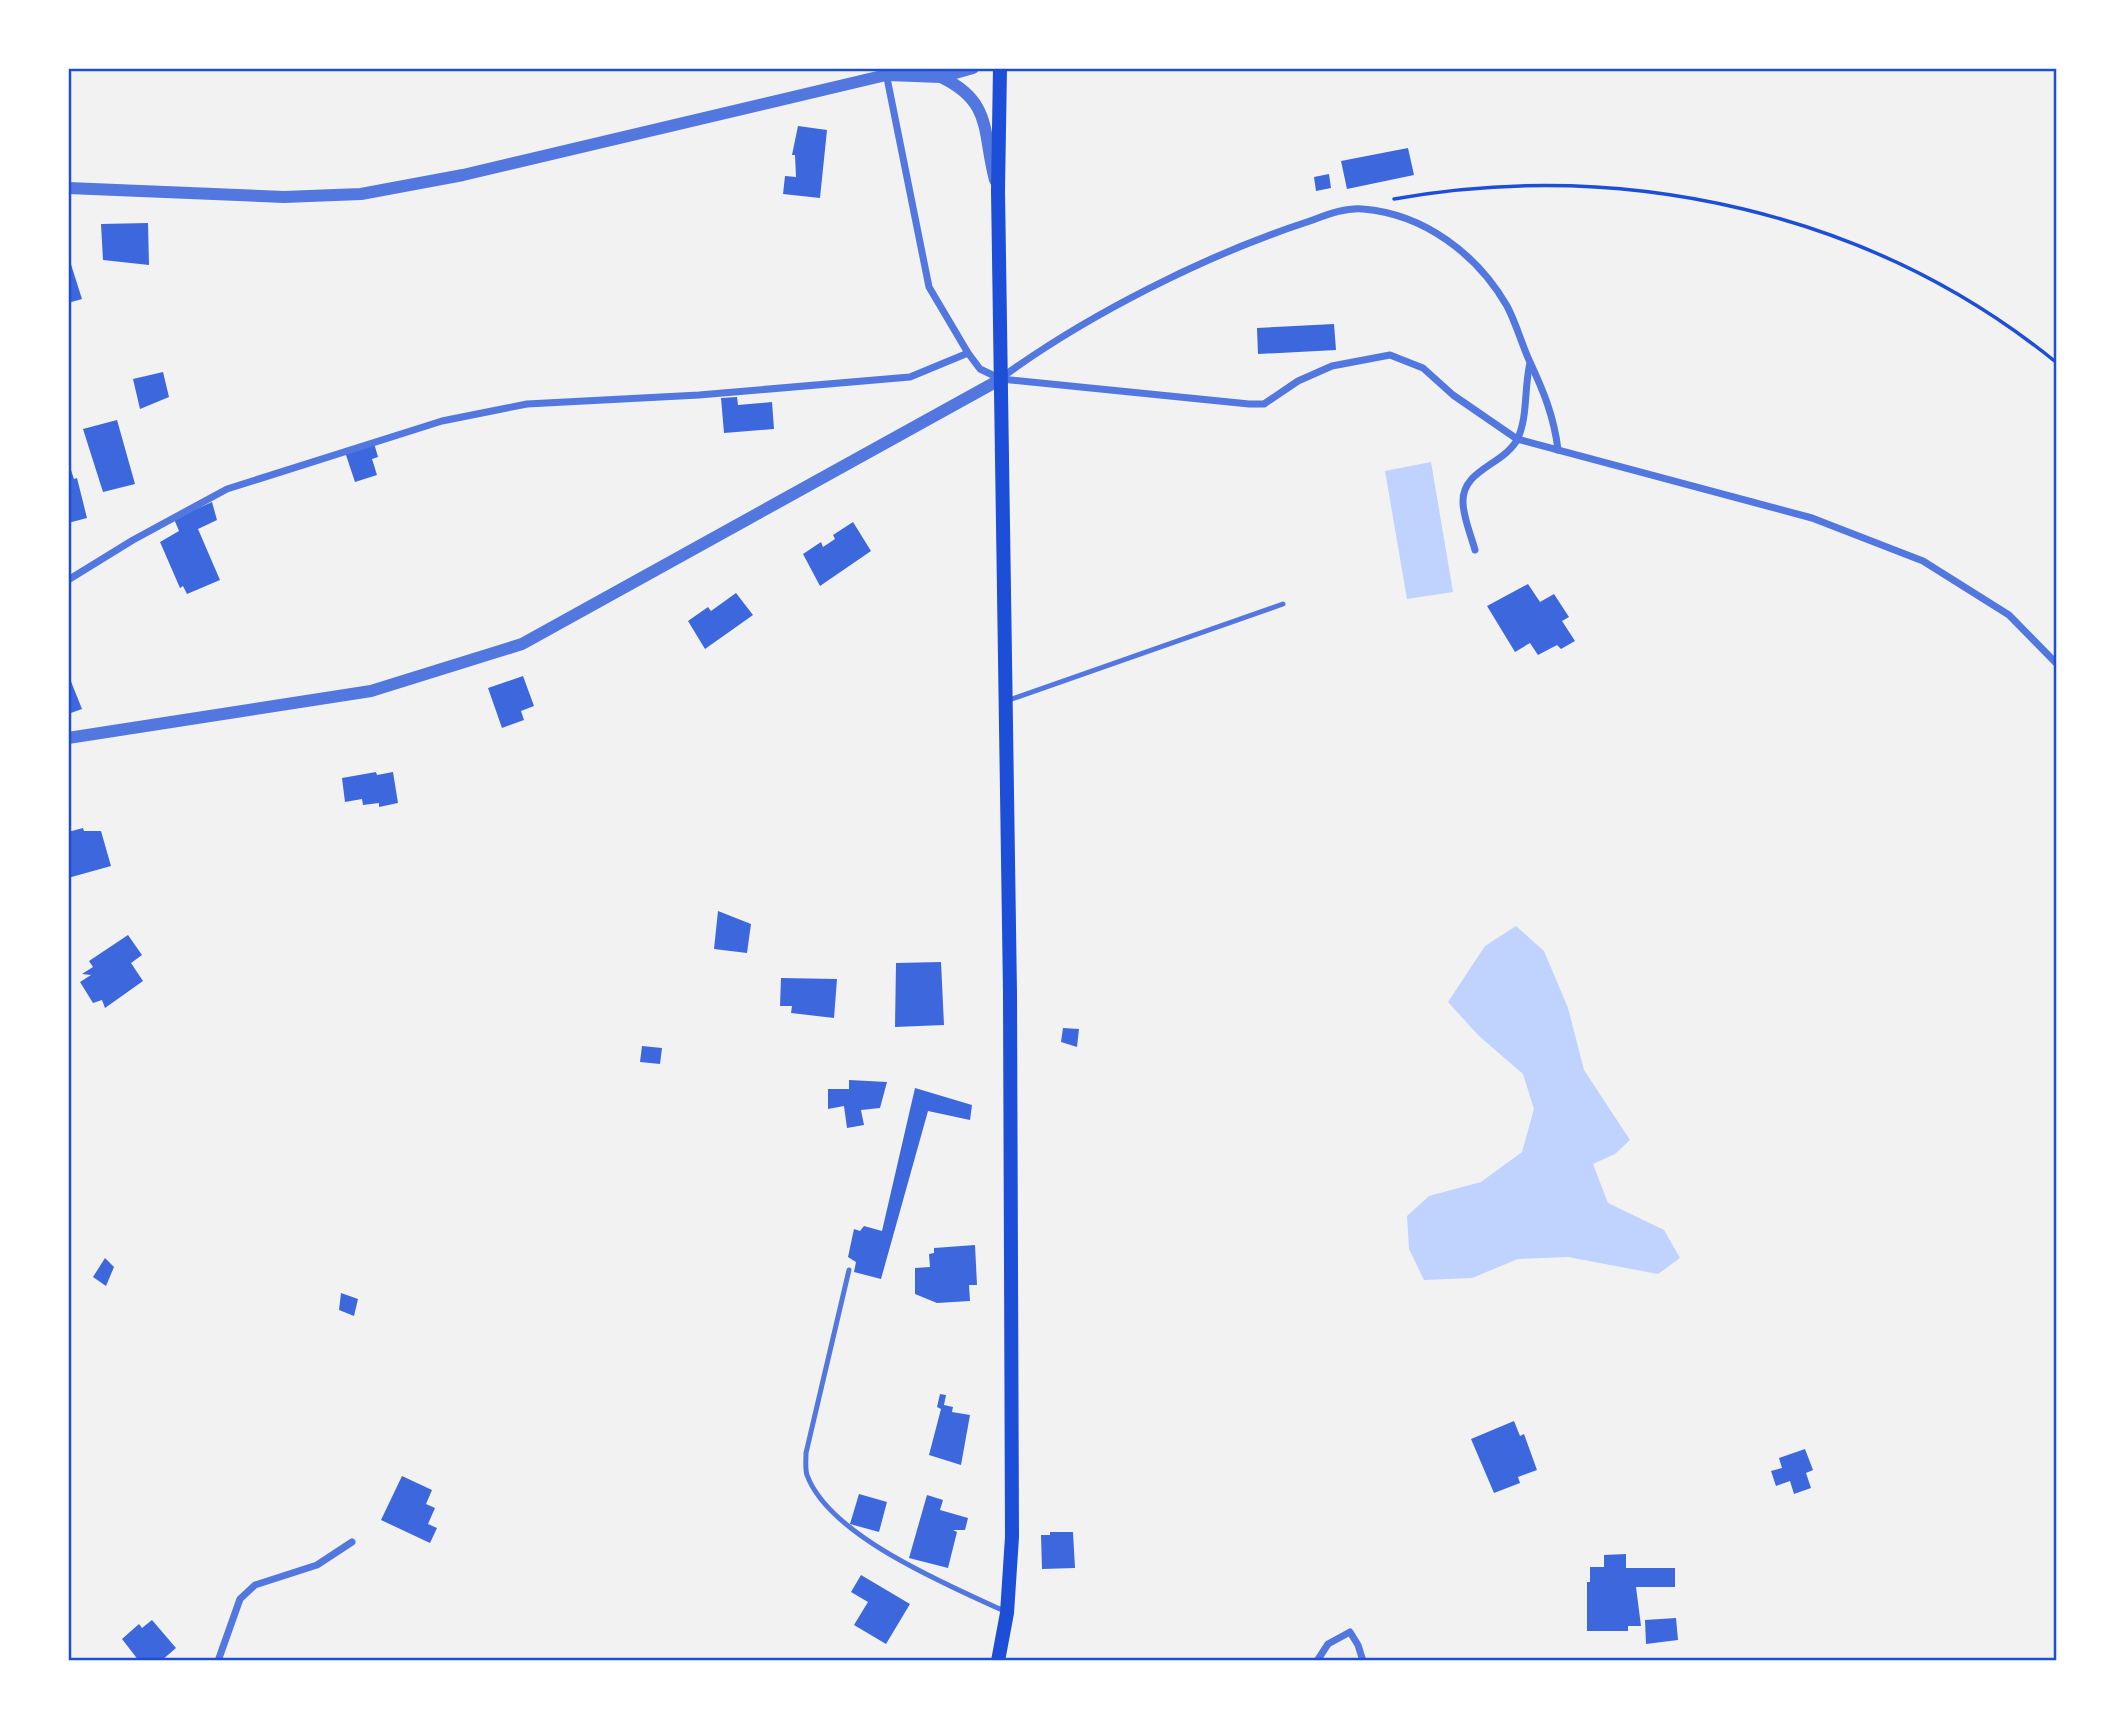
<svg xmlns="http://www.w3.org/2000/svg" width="2125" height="1729" viewBox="0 0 2125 1729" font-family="Mulish,sans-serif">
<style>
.water{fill:#bfd3fe}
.building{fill:#3d67dc}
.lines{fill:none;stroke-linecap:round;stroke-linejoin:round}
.path{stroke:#1d4ed8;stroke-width:3.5}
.service{stroke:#5277de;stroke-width:5}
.minor{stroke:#5277de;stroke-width:7}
.tertiary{stroke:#5277de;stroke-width:12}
.secondary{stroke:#1d4ed8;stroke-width:14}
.neatline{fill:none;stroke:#1d4ed8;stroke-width:2.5}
</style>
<rect width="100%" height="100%" fill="#f2f2f2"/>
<!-- water -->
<g class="water">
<path d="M1431 462 1453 592 1407 599 1385 471Z"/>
<path d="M1516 926 1544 951 1568 1008 1584 1070 1630 1140 1615 1154 1593 1164 1608 1203 1664 1230 1680 1258 1658 1274 1568 1257 1518 1259 1472 1278 1424 1280 1409 1249 1407 1216 1429 1196 1481 1182 1522 1152 1534 1109 1523 1074 1479 1036 1448 1002 1485 946Z"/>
</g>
<!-- building -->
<g class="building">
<path d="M798 126 827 130 820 198 783 194 785 176 796 177 795 155H792Z"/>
<path d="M1408 148 1414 175 1347 189 1341 161Z"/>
<path d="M1329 174 1331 188 1316 191 1314 177Z"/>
<path d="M148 223 149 265 103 260 101 224Z"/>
<path d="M68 255 82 299 68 303Z"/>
<path d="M1334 324 1336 350 1258 354 1257 328Z"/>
<path d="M163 372 169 397 140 409 133 379Z"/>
<path d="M737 397 738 405 772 402 774 429 724 433 721 398Z"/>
<path d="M117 420 135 484 103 492 83 429Z"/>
<path d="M374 443 378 457 372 459 377 475 355 482 345 452Z"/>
<path d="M68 461 74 479 77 478 87 518 68 523Z"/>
<path d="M212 502 217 520 198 529 220 580 187 594 183 586 180 588 160 542 179 531 174 519Z"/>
<path d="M853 522 871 551 820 586 803 554 821 542 823 547 835 539 833 535Z"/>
<path d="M1528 584 1540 602 1554 594 1569 617 1562 621 1575 641 1561 649 1557 645 1538 655 1530 643 1515 652 1487 606Z"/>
<path d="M736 593 753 615 705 649 688 621 708 607 711 611Z"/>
<path d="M68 674 82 709 68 714Z"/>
<path d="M523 676 534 706 521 711 524 720 502 728 488 688Z"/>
<path d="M376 772 377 775 393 772 398 803 379 807V803L363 805 362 799 345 802 342 778Z"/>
<path d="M83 828 84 831H101L111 866 68 878V832Z"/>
<path d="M718 911 751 924 747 953 714 949Z"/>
<path d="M128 935 142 955 131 963 143 981 105 1008 102 1000 93 1003 80 982 91 975 82 974 93 967 89 961Z"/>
<path d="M941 962 944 1025 895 1027 896 963Z"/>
<path d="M781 978 837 979 834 1018 791 1013 792 1006H780Z"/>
<path d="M1063 1028 1079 1029 1077 1047 1061 1042Z"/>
<path d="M642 1046 662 1048 660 1064 640 1062Z"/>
<path d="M849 1080 887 1082 880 1108 861 1110 864 1125 847 1128 844 1106 828 1109V1089H849Z"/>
<path d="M915 1088 972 1105 970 1120 928 1111 881 1279 854 1272 856 1262 848 1257 854 1229 860 1231 864 1226 882 1231Z"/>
<path d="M975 1245 977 1285H969L970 1301 937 1303 915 1294V1268L930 1267 929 1254 934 1253V1248Z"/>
<path d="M105 1258 114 1267 106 1286 93 1277Z"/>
<path d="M341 1293 358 1299 354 1316 339 1310Z"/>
<path d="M940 1394 946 1395 944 1405 953 1407 952 1412 970 1415 961 1465 929 1455 941 1409 937 1407Z"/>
<path d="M1514 1421 1520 1436 1524 1434 1537 1470 1518 1477 1520 1483 1494 1493 1471 1439Z"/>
<path d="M1805 1449 1813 1470 1806 1473 1811 1488 1794 1494 1790 1481 1776 1486 1771 1471 1782 1468 1779 1458Z"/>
<path d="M402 1476 432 1490 426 1504 435 1508 428 1524 437 1528 430 1543 381 1520Z"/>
<path d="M859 1494 887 1502 879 1532 850 1524Z"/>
<path d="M927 1495 943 1500 940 1510 968 1518 965 1530H953L957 1532 948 1568 909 1558Z"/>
<path d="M1050 1532H1073L1075 1568 1042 1569 1041 1535H1050Z"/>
<path d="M1626 1554V1568H1675V1587H1636L1641 1626H1628V1631H1587V1582H1590V1567H1604V1555Z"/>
<path d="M861 1575 910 1604 886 1644 854 1625 868 1602 851 1592Z"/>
<path d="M1676 1618 1678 1640 1646 1644 1645 1620Z"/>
<path d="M152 1620 176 1648 161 1661H139L122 1639 139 1624 142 1628Z"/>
</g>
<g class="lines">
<!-- path -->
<path class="path" d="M1394 199C1626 158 1872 212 2057 363"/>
<!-- service -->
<g class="service">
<path d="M1009 700 1283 604"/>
<path d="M849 1270 806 1453C806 1460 805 1469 807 1475 829 1536 948 1585 1004 1611"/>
</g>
<!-- minor -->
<g class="minor">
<path d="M885 68 929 287 968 353 980 369 1001 379 1249 404H1264L1298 381 1332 366 1390 355 1423 368 1453 395 1517 439 1812 518 1923 561 2009 615 2057 664"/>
<path d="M1001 378C1087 315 1206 255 1307 222 1324 216 1345 207 1363 209 1424 214 1477 254 1507 306 1516 323 1521 342 1529 360 1543 390 1554 416 1558 450"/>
<path d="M1475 550C1471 535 1463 517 1463 502 1462 469 1505 465 1518 438 1528 415 1524 388 1530 363"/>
<path d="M68 580 133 540 227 489 442 421 527 404 699 395 910 377 968 353"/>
<path d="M218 1661 240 1599 255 1585 317 1565 352 1542"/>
<path d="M1317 1661 1328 1644 1350 1632 1358 1645 1363 1661"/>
</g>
<!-- tertiary -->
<g class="tertiary">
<path d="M887 75 941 77 973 68"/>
<path d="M941 77C993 102 982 131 995 180"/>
<path d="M68 188 284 197 361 194 463 175 886 75 899 68"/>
<path d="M68 738 371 691 522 644 1001 379"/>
</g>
<!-- secondary -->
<path class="secondary" d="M998 1661 1007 1613 1012 1537 1010 993 998 190 1000 68"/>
</g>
<!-- border -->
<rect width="2125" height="1729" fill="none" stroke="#ffffff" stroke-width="140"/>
<rect x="70" y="70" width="1985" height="1589" class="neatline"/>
</svg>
